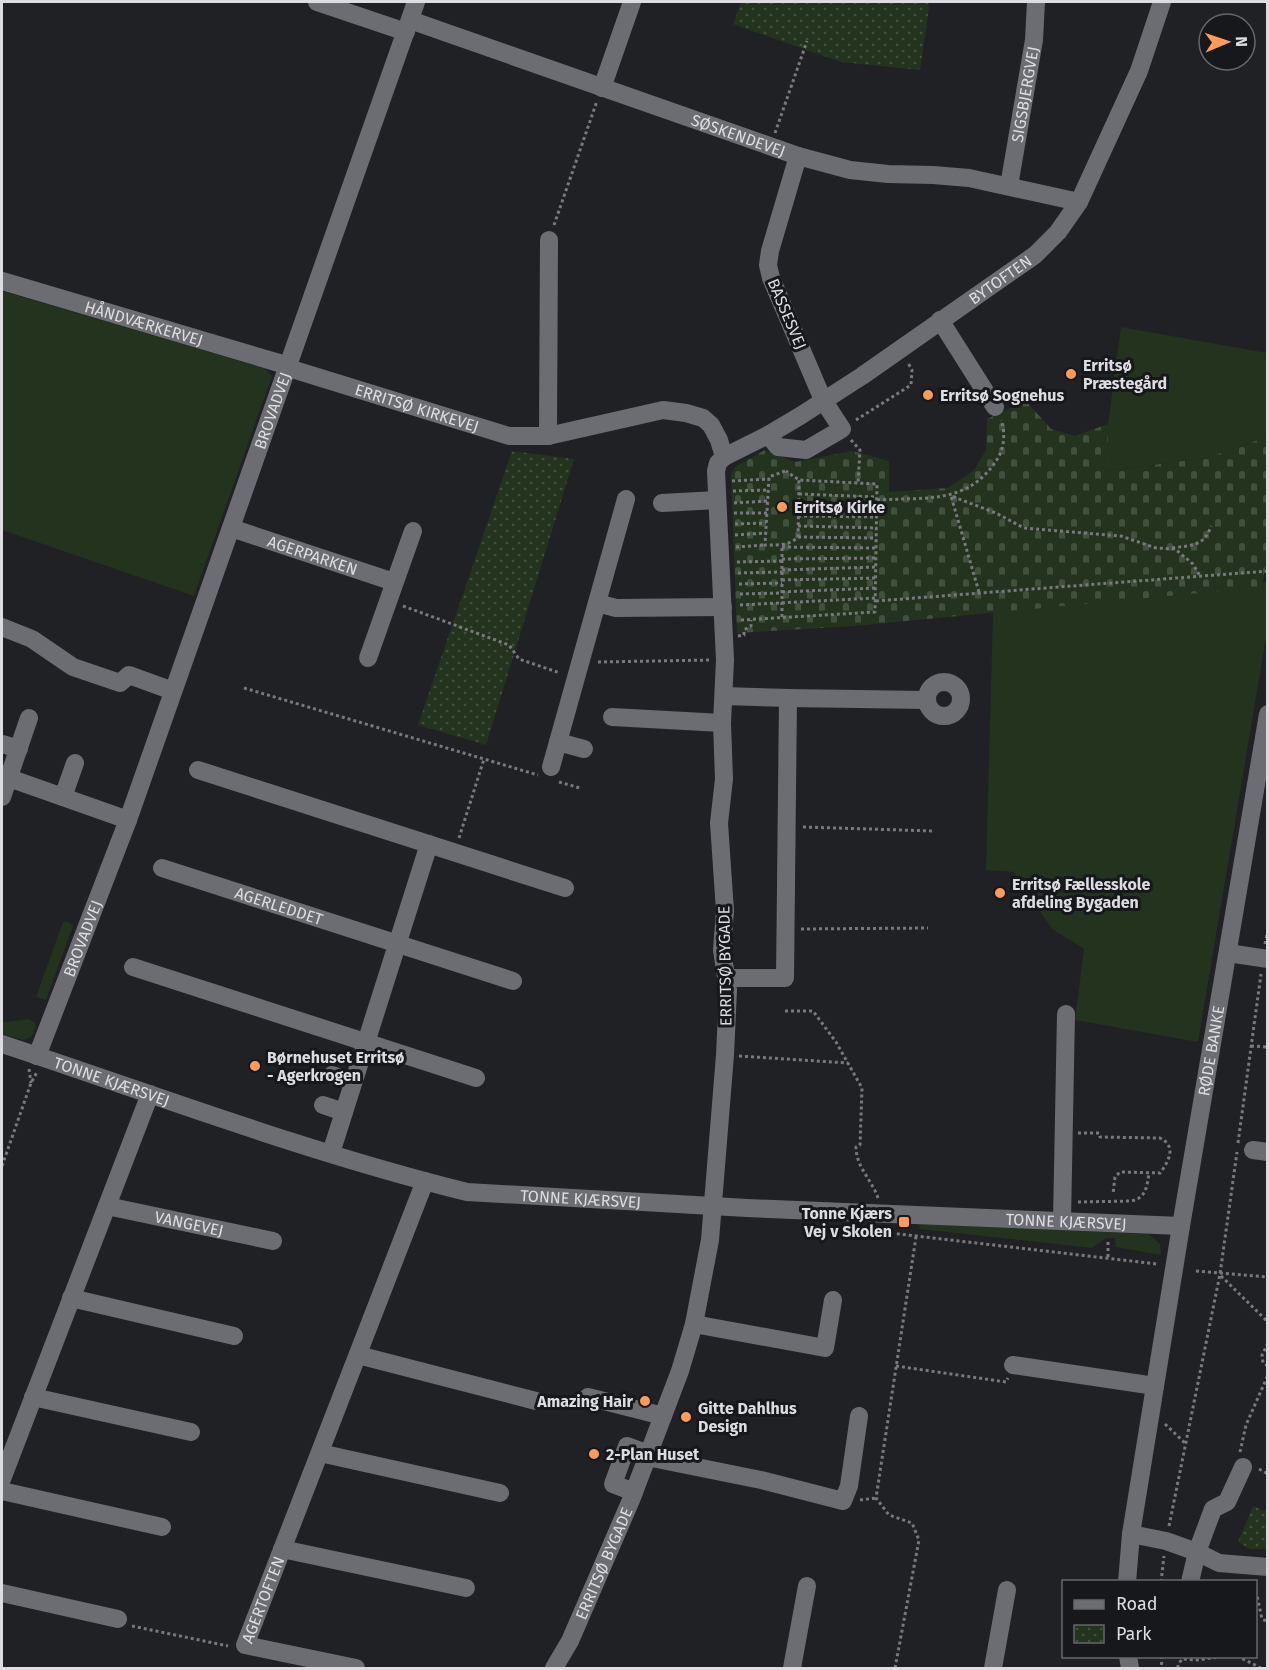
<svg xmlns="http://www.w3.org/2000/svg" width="1269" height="1670" viewBox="0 0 1269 1670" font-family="'Fira Sans',sans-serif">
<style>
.grass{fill:#23331e}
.cemetery{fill:url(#cemetery-stones)}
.park{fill:url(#park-dots)}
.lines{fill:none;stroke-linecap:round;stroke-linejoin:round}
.path{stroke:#79797d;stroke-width:3;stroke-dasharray:3 3;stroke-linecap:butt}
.minor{stroke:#6c6d72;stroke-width:18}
.poi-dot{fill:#fe9c57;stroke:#17181c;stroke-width:2}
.labels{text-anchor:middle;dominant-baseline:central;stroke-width:6;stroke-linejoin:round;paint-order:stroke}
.street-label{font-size:16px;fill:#dddde1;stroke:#17181c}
.poi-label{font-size:16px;font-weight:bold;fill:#dddde1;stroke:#17181c;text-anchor:start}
</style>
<defs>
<pattern id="cemetery-stones" width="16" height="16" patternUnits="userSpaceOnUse" patternTransform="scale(1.5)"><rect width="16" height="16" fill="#23331e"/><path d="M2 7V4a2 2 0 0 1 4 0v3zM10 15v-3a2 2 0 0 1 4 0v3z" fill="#42503e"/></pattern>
<pattern id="park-dots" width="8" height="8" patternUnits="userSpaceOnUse" patternTransform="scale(1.5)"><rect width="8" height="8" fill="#23331e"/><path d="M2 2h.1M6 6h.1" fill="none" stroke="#42503e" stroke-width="1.8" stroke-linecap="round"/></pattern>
</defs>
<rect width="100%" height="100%" fill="#202125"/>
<!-- grass -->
<g class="grass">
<path d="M2 291 264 368 272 376 194 596 2 530Z"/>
<path d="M1121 327 1267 353V437L1206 458 1106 471 1108 424Z"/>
<path d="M1267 582V632L1198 1042 1075 1020 1084 949 1052 929 1014 872 986 870 993 612Z"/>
<path d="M66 921 73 926 46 1000 36 997 63 922Z"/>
<path d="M29 1019 35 1023 36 1028 31 1037 24 1040 2 1034V1021L7 1022Z"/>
<path d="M919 1224 1148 1234 1160 1244 1161 1255 1116 1247 1115 1238H1106L1092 1248 920 1229Z"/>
</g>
<!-- cemetery -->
<path class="cemetery" d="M1026 401 1051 429 1075 436 1108 424 1107 471 1206 458 1267 437V558L1262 587 854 626 737 633 731 474 735 467 765 450 795 462 852 451 889 461V492L948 488 974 470 986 450 987 419Z"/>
<!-- park -->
<g class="park">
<path d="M741 2H928L929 8 920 70 841 62 733 24Z"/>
<path d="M512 451 574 459 486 745 418 725Z"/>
<path d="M1253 1506 1267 1512V1549H1250L1238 1542Z"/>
</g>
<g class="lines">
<!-- path -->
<g class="path">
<path d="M775 133 807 41"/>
<path d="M554 225 597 101"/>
<path d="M856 420 911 385 912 370 908 363"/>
<path d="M851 440 860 450 858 483"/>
<path d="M785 471 769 477 765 545C777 545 789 546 798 537L799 480"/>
<path d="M732 481 769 479"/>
<path d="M733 491 768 490"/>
<path d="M799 494 877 497"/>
<path d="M877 500C924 497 967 505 996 461 1004 450 1006 433 1001 420"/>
<path d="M734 503 768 501"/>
<path d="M799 504 877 507"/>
<path d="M734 513H767"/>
<path d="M798 516 877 517"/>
<path d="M735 524 766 523"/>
<path d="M798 526 877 528"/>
<path d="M735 535 766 533"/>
<path d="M798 537 876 538"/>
<path d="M736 547 765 545"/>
<path d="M782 547 876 548"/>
<path d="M782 548V618"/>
<path d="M1172 548C1191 545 1204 547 1211 526"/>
<path d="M782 559 876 558"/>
<path d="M737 562 782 561"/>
<path d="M782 570 876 567"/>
<path d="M738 573 782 572"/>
<path d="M782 580 876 578"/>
<path d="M739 584 782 583"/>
<path d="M782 592 876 588"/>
<path d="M979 592 951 496 996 513 1024 528 1121 536 1156 548 1175 549 1193 564 1200 576"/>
<path d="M740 594 782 593"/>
<path d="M876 601 1268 571"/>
<path d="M740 605 875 598"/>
<path d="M403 606 509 645 519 659 560 673"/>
<path d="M741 620 875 612 877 484 799 480 786 471"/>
<path d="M738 636 744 635V630L751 626V620"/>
<path d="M598 662 711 660"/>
<path d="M244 688 538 775"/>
<path d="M559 782 580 788"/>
<path d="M803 827 933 831"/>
<path d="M459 838 484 759"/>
<path d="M801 929 928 928"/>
<path d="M1265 944 1268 930"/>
<path d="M785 1011H813L836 1042 862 1088 860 1145 856 1147C856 1167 872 1180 878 1198"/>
<path d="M1251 1046 1268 1047"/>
<path d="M739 1056 848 1063"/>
<path d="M29 1069 31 1083"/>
<path d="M1078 1133H1099L1100 1137 1160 1138C1177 1146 1169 1161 1160 1173L1120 1172 1115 1177 1113 1194"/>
<path d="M1238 1143 1261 974"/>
<path d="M2 1166 31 1083 37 1072"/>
<path d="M1078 1202 1131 1201C1146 1198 1147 1187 1149 1173"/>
<path d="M873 1231 1157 1264"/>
<path d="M1108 1257V1239"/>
<path d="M1196 1271 1268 1277"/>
<path d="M1221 1276 1268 1322"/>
<path d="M1268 1343 1262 1355 1263 1363 1268 1366"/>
<path d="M896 1366 1006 1382 1008 1378"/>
<path d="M1165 1424 1186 1444"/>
<path d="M1240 1452 1246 1425 1268 1375"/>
<path d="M1259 1469 1268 1474"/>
<path d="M860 1500 876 1498"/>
<path d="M1169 1526 1220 1274 1237 1152"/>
<path d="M1161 1582 1164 1556"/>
<path d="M1256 1591 1262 1619 1268 1622"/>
<path d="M132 1626 228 1646"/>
<path d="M1161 1656 1162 1668"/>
<path d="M1237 1656 1261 1668"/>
<path d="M895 1668 919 1540 912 1523 889 1515 876 1498 916 1237"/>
<path d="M1178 1668V1665L1182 1659 1198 1660 1225 1656"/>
</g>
<!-- minor -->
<g class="minor">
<path d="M317 2 406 32"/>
<path id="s1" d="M410 20 798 156 850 170 888 174 933 175 969 178 1079 202"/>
<path d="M602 88 632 2"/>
<path id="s2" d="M1009 186 1034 40 1036 2"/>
<path id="s3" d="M2 281 279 363 295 370 509 436H548L663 410 686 413 703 418 711 425 719 440 724 457"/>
<path d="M940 320 995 407"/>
<path d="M768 435 778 447 806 450 842 429 823 400 771 278 768 265 770 251 798 156"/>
<path d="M548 436 549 240"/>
<path d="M662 503 717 500"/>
<path id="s4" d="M231 528 394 582"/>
<path d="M597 603 616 608 723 607"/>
<path d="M2 627 32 639 73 667 120 683 129 675 173 691"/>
<path d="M368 658 413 531"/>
<circle cx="944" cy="699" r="17"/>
<path d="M724 696 788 698 785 978H726"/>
<path d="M788 698 926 700"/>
<path d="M612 717 722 723"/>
<path d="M558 742 584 749"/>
<path d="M2 744 19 749"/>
<path d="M551 767 626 499"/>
<path d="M198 770 565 888"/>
<path d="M9 778 128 820"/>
<path d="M2 797 29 718"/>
<path d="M63 797 75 763"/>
<path id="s5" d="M162 868 513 981"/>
<path d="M1228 953 1268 959"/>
<path d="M133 967 476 1078"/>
<path id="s6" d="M2 1044C156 1095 309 1153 467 1192L747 1208 1181 1226"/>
<path id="s7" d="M37 1056 128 820 416 2"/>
<path d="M332 1075 353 1082"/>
<path d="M323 1105 344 1112"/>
<path d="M1253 1150 1268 1152"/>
<path d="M331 1153 429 844"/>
<path id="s8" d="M107 1206 273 1241"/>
<path d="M1062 1221 1066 1014"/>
<path d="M71 1298 234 1336"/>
<path d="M694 1324 825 1348 833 1300"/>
<path d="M358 1355 536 1401"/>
<path d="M1013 1365 1155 1386"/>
<path d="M33 1397 191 1432"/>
<path d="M588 1397 663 1416"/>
<path d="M320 1453 500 1493"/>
<path d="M647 1457 761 1480 843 1501 849 1486 859 1416"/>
<path d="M2 1479 150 1094"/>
<path d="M2 1491 162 1527"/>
<path d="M634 1492 613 1484 627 1446 648 1454"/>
<path d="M1131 1534 1166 1541 1197 1552 1219 1563 1268 1567"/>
<path d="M282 1549 466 1588"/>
<path id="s9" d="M1127 1582 1131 1534 1181 1226 1268 714"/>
<path d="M1190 1582 1197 1552 1213 1509 1227 1502 1243 1467"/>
<path d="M2 1593 118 1619"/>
<path d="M1128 1656 1130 1668"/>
<path id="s10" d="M356 1668 245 1645 425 1181"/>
<path id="s11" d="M554 1668 570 1641 631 1500 680 1371 694 1324 710 1240 725 1055 728 990 722 950 725 911 719 823 724 779 722 723 725 660 716 471 718 463 724 457 768 435 800 416 862 376 1035 255 1058 232 1079 202 1139 71 1162 2"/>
<path d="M792 1668 807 1586"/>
<path d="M993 1668 1007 1590"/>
</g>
</g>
<!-- markers -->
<g class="poi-dot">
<circle cx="1071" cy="374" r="6"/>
<circle cx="928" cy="395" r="6"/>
<circle cx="782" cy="507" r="6"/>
<circle cx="1000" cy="893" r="6"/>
<circle cx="255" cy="1066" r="6"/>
<rect x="898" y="1216" width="12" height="12" rx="3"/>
<circle cx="645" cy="1401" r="6"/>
<circle cx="686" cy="1417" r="6"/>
<circle cx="594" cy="1454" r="6"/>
</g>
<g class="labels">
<!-- street labels -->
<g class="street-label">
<text stroke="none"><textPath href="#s2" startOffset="93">SIGSBJERGVEJ</textPath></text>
<text stroke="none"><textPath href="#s1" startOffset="348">SØSKENDEVEJ</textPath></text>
<text stroke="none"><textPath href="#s11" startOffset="1574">BYTOFTEN</textPath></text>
<text transform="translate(787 314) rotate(67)">BASSESVEJ</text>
<text stroke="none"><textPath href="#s3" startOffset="148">HÅNDVÆRKERVEJ</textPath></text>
<text stroke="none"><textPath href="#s3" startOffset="434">ERRITSØ KIRKEVEJ</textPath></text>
<text stroke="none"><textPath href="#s7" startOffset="687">BROVADVEJ</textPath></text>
<text stroke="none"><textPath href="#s4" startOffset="86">AGERPARKEN</textPath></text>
<text stroke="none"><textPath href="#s5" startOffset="123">AGERLEDDET</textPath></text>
<text stroke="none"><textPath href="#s7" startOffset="126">BROVADVEJ</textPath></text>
<text transform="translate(725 966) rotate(-91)">ERRITSØ BYGADE</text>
<text stroke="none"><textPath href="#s9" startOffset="538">RØDE BANKE</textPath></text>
<text stroke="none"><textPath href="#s6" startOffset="116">TONNE KJÆRSVEJ</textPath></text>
<text stroke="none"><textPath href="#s6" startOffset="602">TONNE KJÆRSVEJ</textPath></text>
<text stroke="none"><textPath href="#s6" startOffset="1088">TONNE KJÆRSVEJ</textPath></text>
<text stroke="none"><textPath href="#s8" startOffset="84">VANGEVEJ</textPath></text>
<text stroke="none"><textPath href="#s11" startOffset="116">ERRITSØ BYGADE</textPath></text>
<text stroke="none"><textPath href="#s10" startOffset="162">AGERTOFTEN</textPath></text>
</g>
<!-- poi labels -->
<g class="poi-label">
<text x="1083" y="365">Erritsø<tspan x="1083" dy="18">Præstegård</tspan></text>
<text x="940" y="395">Erritsø Sognehus</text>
<text x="794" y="507">Erritsø Kirke</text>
<text x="1012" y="884">Erritsø Fællesskole<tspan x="1012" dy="18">afdeling Bygaden</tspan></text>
<text x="267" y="1057">Børnehuset Erritsø<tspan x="267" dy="18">- Agerkrogen</tspan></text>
<text x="892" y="1213" text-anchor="end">Tonne Kjærs<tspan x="892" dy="18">Vej v Skolen</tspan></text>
<text x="633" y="1401" text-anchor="end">Amazing Hair</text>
<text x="698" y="1408">Gitte Dahlhus<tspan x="698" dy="18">Design</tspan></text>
<text x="606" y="1454">2-Plan Huset</text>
</g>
</g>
<!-- border -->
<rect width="1269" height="1670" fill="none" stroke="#dddde1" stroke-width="6"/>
<!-- legend -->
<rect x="1062" y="1580" width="195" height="78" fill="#17181c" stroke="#66676b" stroke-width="1.5"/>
<rect x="1074" y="1600" width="30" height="9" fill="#6c6d72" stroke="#66676b" stroke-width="1.5"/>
<text x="1116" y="1610" font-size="18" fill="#dddde1">Road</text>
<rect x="1074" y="1625" width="30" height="18" fill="url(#park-dots)" stroke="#66676b" stroke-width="1.5"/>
<text x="1116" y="1640" font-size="18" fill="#dddde1">Park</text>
<!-- north arrow -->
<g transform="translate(1227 42) rotate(88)"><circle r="28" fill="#17181c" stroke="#66676b" stroke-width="1.5"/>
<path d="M0-4.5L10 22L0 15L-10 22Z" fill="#fe9c57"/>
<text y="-9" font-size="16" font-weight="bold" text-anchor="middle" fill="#dddde1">N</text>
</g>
</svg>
